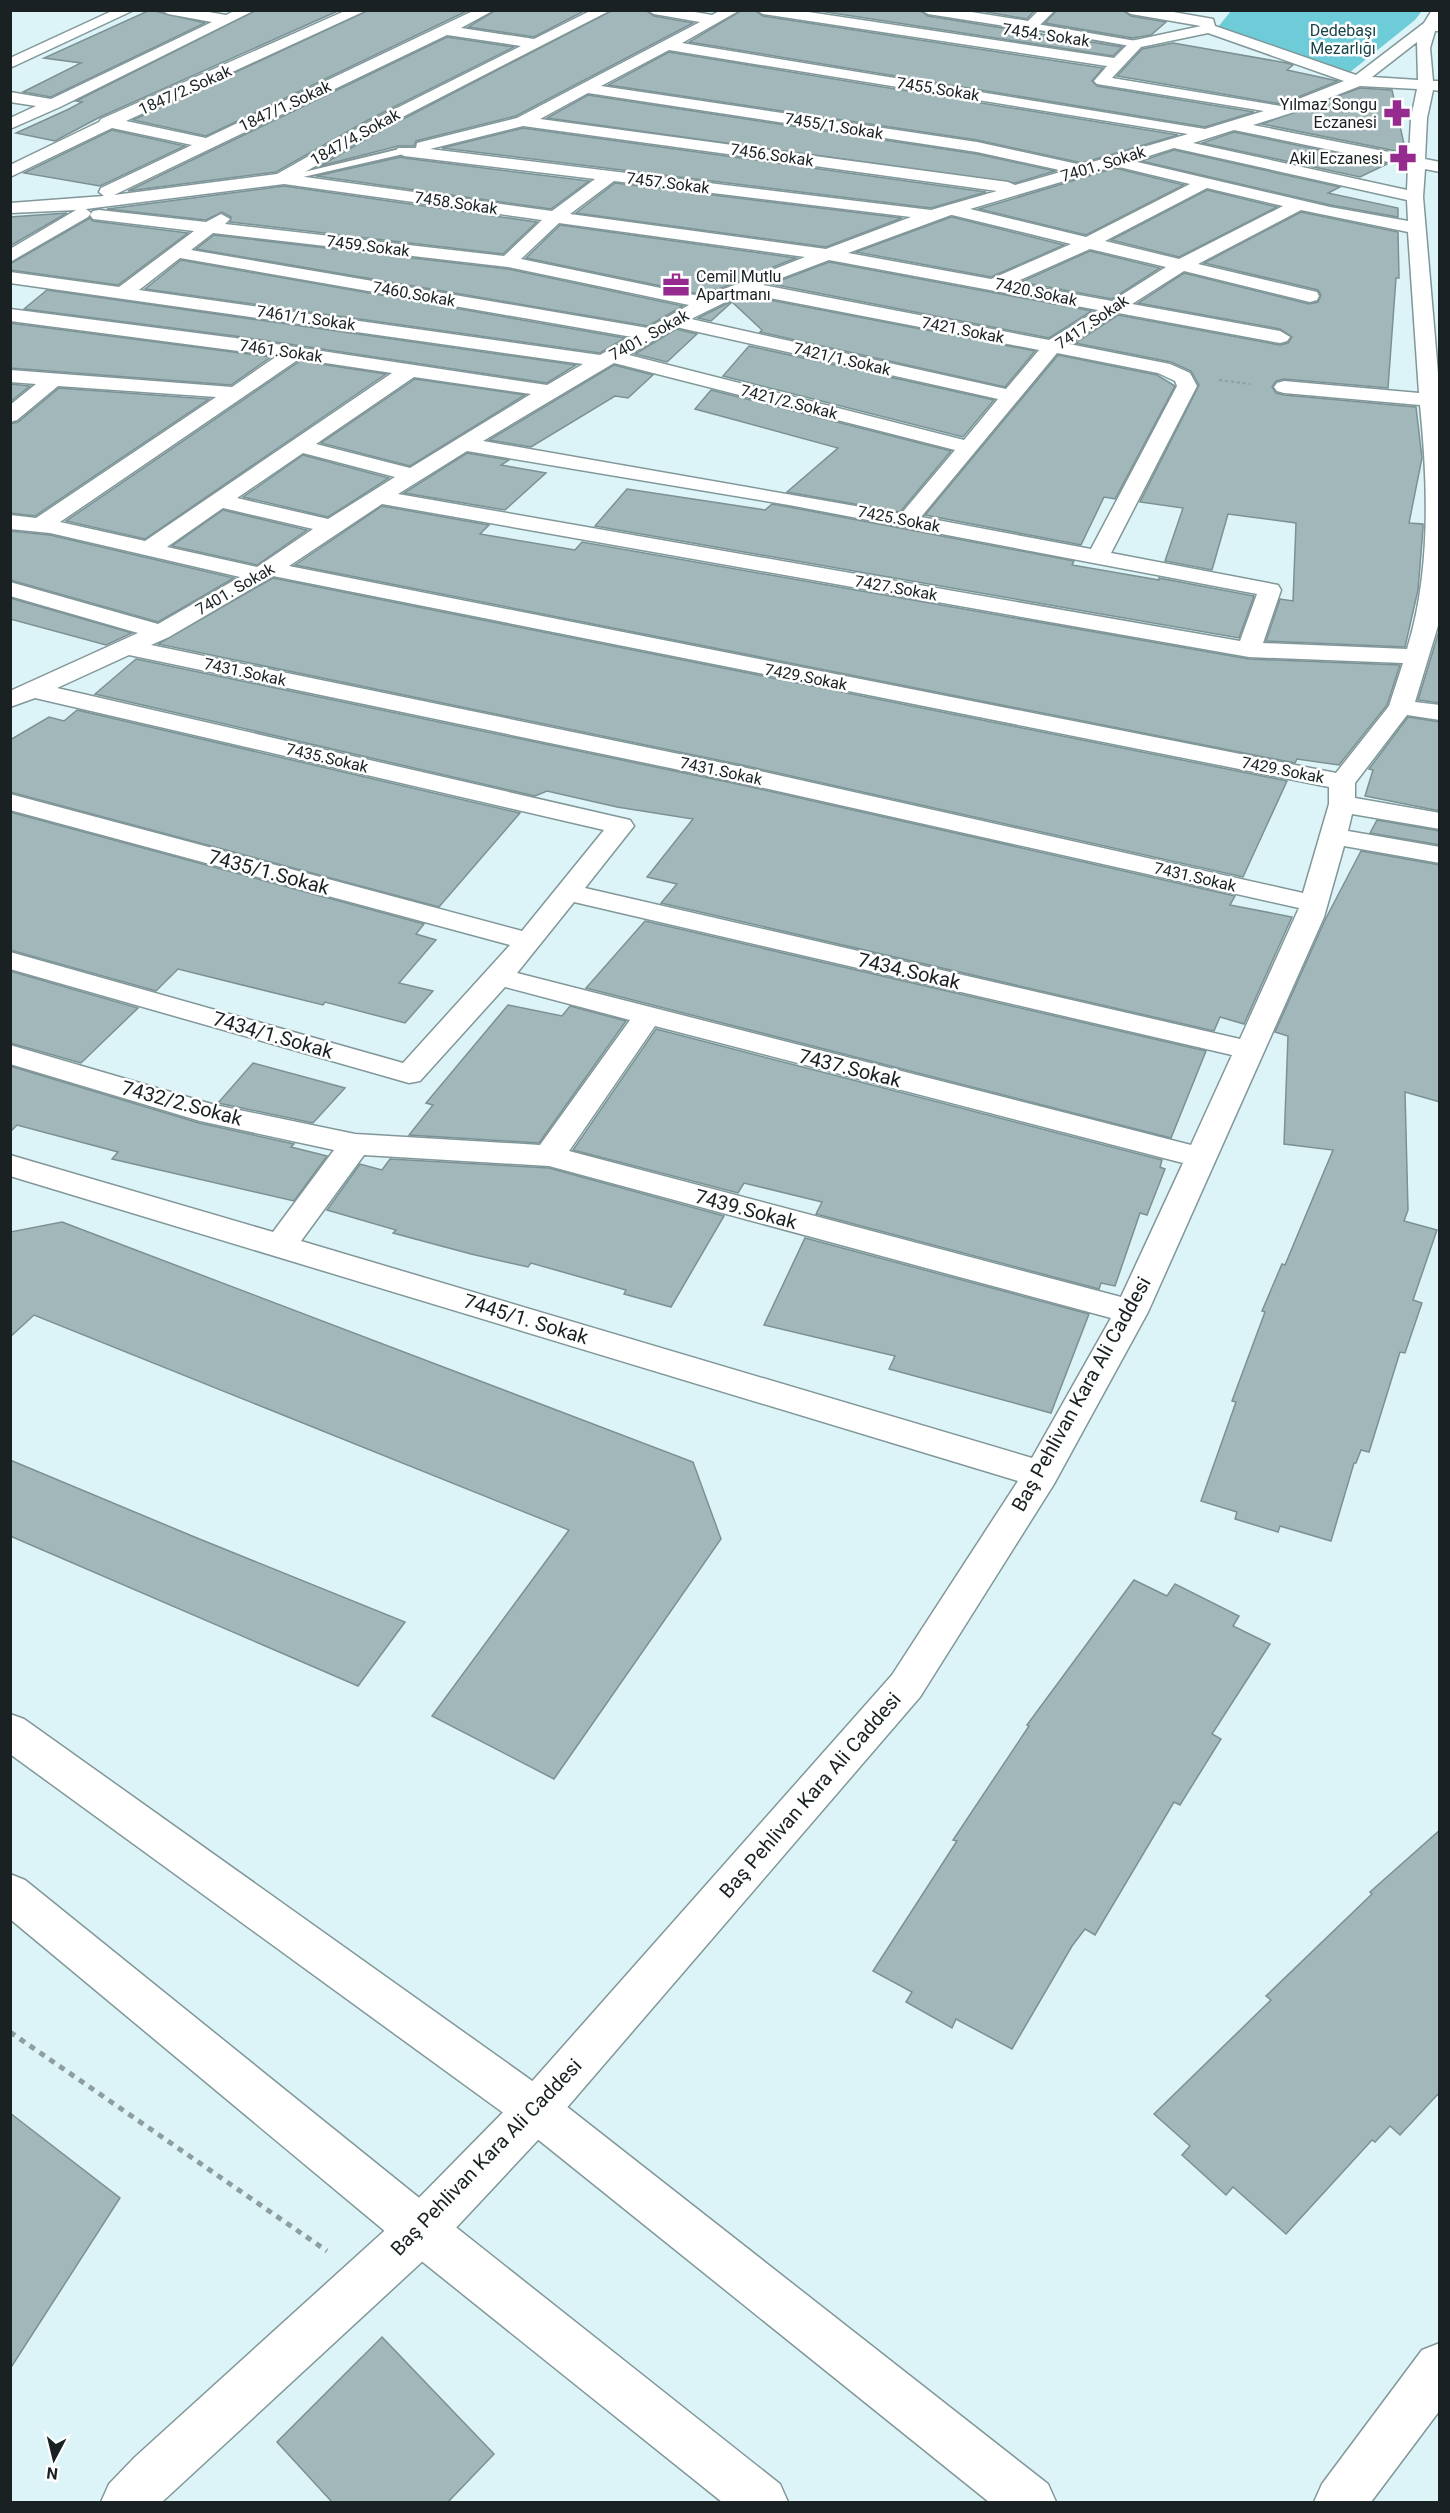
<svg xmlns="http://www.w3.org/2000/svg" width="1450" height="2513" viewBox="0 0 1450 2513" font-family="Roboto,sans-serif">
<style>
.green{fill:#6dccd8}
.building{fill:#a1b7ba;stroke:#7b9194;stroke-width:1.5}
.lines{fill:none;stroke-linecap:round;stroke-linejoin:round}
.service-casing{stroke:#819799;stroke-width:4}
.minor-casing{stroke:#819799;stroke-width:3}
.tertiary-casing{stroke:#819799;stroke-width:3}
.path-far1{stroke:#8d9ea1;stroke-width:2;stroke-dasharray:3 3;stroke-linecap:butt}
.path{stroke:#8d9ea1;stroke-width:5;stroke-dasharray:6 6;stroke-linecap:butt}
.service{fill:#fff;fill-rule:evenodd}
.minor{fill:#fff;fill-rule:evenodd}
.tertiary{fill:#fff;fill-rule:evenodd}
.labels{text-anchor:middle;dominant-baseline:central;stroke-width:5;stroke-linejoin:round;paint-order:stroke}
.far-park-label{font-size:16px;fill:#18454a;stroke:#fff}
.far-street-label{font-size:16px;fill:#192123;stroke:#fff}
.far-poi-label{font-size:16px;fill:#192123;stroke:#fff;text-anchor:end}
.street-label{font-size:20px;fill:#192123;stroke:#fff}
</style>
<rect width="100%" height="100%" fill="#dcf4f7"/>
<!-- green -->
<path class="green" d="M1231 11H1422L1415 20 1349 73 1218 27Z"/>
<!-- building -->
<g class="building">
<path d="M150 10 205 23 51 97 23 92 81 63 44 58Z"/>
<path d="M257 10H340L100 117 55 141 16 133 69 109 82 102 76 101Z"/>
<path d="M369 10H469L206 136 133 120Z"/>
<path d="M496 10H586L534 37 468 27Z"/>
<path d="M613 10H645L654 16 693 23 516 116 416 141 414 146H398L320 166 384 129Z"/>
<path d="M742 10H754L763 16 1103 68 1092 81 1097 86 1254 112 1205 127 689 42Z"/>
<path d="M813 10H919L928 16 1122 47 1113 56Z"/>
<path d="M976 10H1035L1027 19Z"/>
<path d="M1057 10H1122L1131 16 1166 22 1151 35 1133 38 1045 23Z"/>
<path d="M447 37 514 47 370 119 276 172 128 191Z"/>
<path d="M1173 43 1287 63 1293 65 1287 70 1338 81 1281 104 1117 76 1142 49Z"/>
<path d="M669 52 1178 135 1082 163 977 140 608 85Z"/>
<path d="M1360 88 1392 90 1406 153 1262 124Z"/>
<path d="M588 95 977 154 1055 171 1015 183 547 118Z"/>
<path d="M523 128 986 192 931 208 442 148Z"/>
<path d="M112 130 185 146 100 186 24 173Z"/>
<path d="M1234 132 1387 164 1360 177 1202 143Z"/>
<path d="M1174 150 1340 187 1328 193 1398 208V217L1330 205 1141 161Z"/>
<path d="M401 157 404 158 589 181 551 209 316 176Z"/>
<path d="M1115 168 1184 185 1086 235 979 209Z"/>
<path d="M615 183 902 218 826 247 576 213Z"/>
<path d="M284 186 537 222 503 254 230 222 231 217 222 212 206 220 107 209Z"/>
<path d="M1207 190 1277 207 1179 257 1111 240Z"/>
<path d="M1301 212 1398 232 1399 278H1396L1388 388 1284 379 1276 381 1272 387 1276 393 1284 395 1416 407 1422 458 1409 523 1423 524V528L1418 590 1405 647 1266 641 1280 599 1293 601 1296 523 1228 514 1212 570 1165 561 1183 508 1140 502 1199 385 1191 371 1171 362 1075 343 1118 315 1280 345 1288 343 1292 337 1280 329 1138 303 1184 273 1309 304 1318 302 1321 295 1318 290 1204 263Z"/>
<path d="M67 213 10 246V217Z"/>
<path d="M951 217H952L1064 245 991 277 856 252Z"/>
<path d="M90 218 93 221 188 233 118 285 10 270V264Z"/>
<path d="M560 225 796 258 704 295 526 258Z"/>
<path d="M214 235 508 269 683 306 648 326 196 249Z"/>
<path d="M1090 251 1160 268 1112 299 1021 282Z"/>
<path d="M181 260 625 338 600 353 145 289Z"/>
<path d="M829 262 1092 311 1049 338 771 284Z"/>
<path d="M47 290 576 365 547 383 235 336 24 309Z"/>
<path d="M744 295 1035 351 1005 387 760 332 762 330 732 302 711 321 698 318Z"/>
<path d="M10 323 271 357 231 385 10 368Z"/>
<path d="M676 329 697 334 667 362 635 354Z"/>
<path d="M749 346 994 400 963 437 723 376Z"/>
<path d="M1058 355 1157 375 1175 386 1115 499 1104 497 1081 545 925 515Z"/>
<path d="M300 361 386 374 145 539 66 521Z"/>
<path d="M614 365 653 375 628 398 615 396 531 447 489 440Z"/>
<path d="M415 379 525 395 410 466 321 443Z"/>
<path d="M10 384 30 386 10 402Z"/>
<path d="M59 388 209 399 35 516 10 513V424L18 422Z"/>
<path d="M711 390 951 451 900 512 787 492 838 448 695 409Z"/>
<path d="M467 453 509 460 501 465 546 473 505 510 404 493Z"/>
<path d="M303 455 389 478 328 517 243 497Z"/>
<path d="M627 489 765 510 772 504 789 507 1074 561 1072 565 1159 580V578L1254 596 1239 638 595 526Z"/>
<path d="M382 506 489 525 480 534 575 550 582 542 1249 659 1400 665 1387 705 1339 765 1297 759 1295 763 295 565Z"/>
<path d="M223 510 307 530 257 565 172 546Z"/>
<path d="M10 531 50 535 234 578 158 622 10 580Z"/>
<path d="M273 578 1287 781 1243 877 742 765 158 644Z"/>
<path d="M10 598 132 633 106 645 10 619Z"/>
<path d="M1440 628V703L1418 700Z"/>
<path d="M136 659 742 785 1235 896 1230 905 1292 917 1244 1024 1220 1017 1214 1031 661 903 677 884 647 877 693 819 617 807 547 791 535 796 95 694Z"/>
<path d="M77 710 520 813 439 907 10 792V740L49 717 64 721Z"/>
<path d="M1408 717 1440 722V811L1365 796 1373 770 1369 769Z"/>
<path d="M10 812 424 924 416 934 436 940 399 983 433 991 405 1023 325 1002 323 1005 178 969 156 991 10 950Z"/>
<path d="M1377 820 1440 831V845L1370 833Z"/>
<path d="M1361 851 1440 865V1102L1405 1092 1408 1210 1404 1221 1437 1230 1413 1300 1422 1303 1405 1353 1400 1352 1369 1452 1361 1450 1356 1463H1354L1331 1541 1280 1526 1278 1532 1235 1519 1237 1512 1201 1501 1236 1402 1232 1401 1265 1312 1262 1311 1282 1264 1285 1265 1333 1150 1284 1144 1288 1036 1275 1032 1325 920Z"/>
<path d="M645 921 1206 1051 1171 1138 586 988Z"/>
<path d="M10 971 138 1008 81 1063 10 1043Z"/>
<path d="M508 1005 562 1016 570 1006 626 1021 539 1143 409 1135 433 1105 426 1103Z"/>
<path d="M656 1029 1162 1160 1160 1167 1165 1169 1147 1215 1140 1213 1115 1286 1101 1283 1099 1289 816 1214 822 1202 744 1183 738 1193 573 1150Z"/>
<path d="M253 1063 345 1088 313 1123 218 1103Z"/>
<path d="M10 1066 199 1123 294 1144 291 1147 327 1156 294 1201 112 1159 118 1152 17 1125 10 1132Z"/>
<path d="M390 1159 549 1168 724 1216 671 1307 624 1294 626 1290 531 1263 528 1267 471 1254 393 1233 396 1230 327 1210 360 1164 382 1170Z"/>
<path d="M62 1222 693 1462 721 1539 554 1779 432 1716 569 1530 34 1315 10 1337V1232Z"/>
<path d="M805 1238 1089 1314 1051 1413 889 1369 895 1356 764 1325Z"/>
<path d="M10 1460 197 1538 405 1622 358 1686 10 1536Z"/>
<path d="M1134 1580 1167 1596 1175 1584 1239 1616 1233 1626 1270 1644 1212 1734 1221 1739 1180 1805 1174 1802 1095 1935 1085 1929 1072 1946 1012 2049 956 2019 952 2028 906 2002 912 1992 873 1971 957 1841 953 1840 1029 1726 1027 1725Z"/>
<path d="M1440 1830V2092L1400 2135 1390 2126 1375 2142 1372 2140 1286 2234 1233 2187 1226 2195 1182 2155 1190 2146 1154 2114 1271 2000 1266 1996 1372 1894 1370 1892Z"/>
<path d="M10 2113 120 2198 10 2369Z"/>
<path d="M382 2337 494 2454 448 2502H332L277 2442Z"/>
</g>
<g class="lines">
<defs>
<g id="service">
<path d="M1031 23 1136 41 1141 44 1136 47 1028 28 1026 26Z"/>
<path d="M404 148 410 151 408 153 281 182 275 179Z"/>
</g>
<g id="minor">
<path d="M114 10H134L10 68V58Z"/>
<path d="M161 10H197L226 15 236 10H255L60 107 10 129V118L36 106 10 102V92L51 99 212 22 168 14Z"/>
<path d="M347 10H367L126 121 206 138 475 10H494L461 28 534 39 592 10H611L383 127 298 176 552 211 595 179 404 156 396 151 398 148H416L417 143 517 118 700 22 654 14 647 10H683L712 15 721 10H740L682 43 1205 129 1264 111 1097 84 1094 81 1107 66 763 14 756 10H795L1114 58 1131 41 1201 26 1131 14 1124 10H1162L1213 19 1215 26 1356 75 1424 23 1432 10H1440V31H1435L1430 48 1433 81H1440V91L1433 90 1427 118 1425 159 1440 162V172L1425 169 1423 197 1440 397V619L1415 702 1440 705V720L1407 715 1355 783V798L1440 813V829L1352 814 1348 831 1440 847V863L1344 846 1324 917 1148 1312 1054 1484 920 1697 552 2125 438 2247 162 2502H101L109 2484 135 2457 404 2213 520 2095 892 1675 1018 1481 10 1176V1155L273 1232 334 1150 200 1121 10 1064V1045L215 1105 355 1134 540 1145 630 1020 505 987 420 1081 409 1083 10 969V952L403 1063 510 945 10 810V794L522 931 604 830 35 698 10 707V691L138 633 10 596V582L158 624 240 577 50 533 10 529V515L36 518 216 397 58 386 17 420 10 422V405L36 384 10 382V370L232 387 277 356 10 321V309L235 338 547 385 583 364 10 283V272L119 287 194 231 93 219 90 215 93 211 99 210 206 222 221 214 230 219 225 224 504 256 542 220 284 184 86 209 91 213 88 217 10 262V249L76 210 10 213V203L104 196 99 192 101 188 192 145 112 128 10 177V165L99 122 101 119ZM1208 33 1344 81 1281 106 1112 78 1141 47ZM447 35 521 46 371 121 277 174 114 195ZM1417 42 1418 80 1372 77ZM669 50 1188 134 1082 165 977 142 601 86ZM1360 86 1417 89 1411 118 1409 156 1253 125 1291 113ZM588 93 977 152 1064 171 1015 185 1008 182 540 119ZM523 126 997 191 931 210 430 149ZM1234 130 1408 166 1407 190 1193 143ZM1174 148 1407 200 1408 221 1330 207 1133 161ZM1115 166 1190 184 1086 237 970 209ZM614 181 911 217 826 249 570 214ZM1207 188 1283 206 1179 259 1105 241ZM1301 210 1408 232 1419 393 1284 381 1277 383 1274 387 1277 391 1284 393 1420 405C1428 484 1431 573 1407 649L1263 643 1281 590 1278 585 1111 553 1197 386 1190 373 1170 364 1069 344 1118 313 1280 343 1287 341 1290 337 1280 331 1132 304 1184 271 1310 302 1317 300 1319 296 1317 292 1198 264ZM951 215H952L1071 244 991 279 848 253ZM559 223 805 257 704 297 521 259ZM213 233 508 267 689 305 648 328 191 250ZM1090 249 1166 267 1112 301 1013 283ZM180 258 632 337 600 355 139 290ZM829 260 1098 310 1049 340 763 285ZM744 293 1039 350 1006 389 691 319ZM676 327 998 399 964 440 629 355ZM1057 353 1158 373 1175 381 1177 386 1091 549 921 517ZM299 359 392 373 145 541 60 522ZM614 363 955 450 901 514 483 441ZM414 377 531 394 410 468 316 444ZM467 451 789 505 1257 594 1240 641 398 494ZM303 453 395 477 328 519 237 498ZM382 504 1249 657 1403 663 1389 706 1336 773 289 566ZM223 508 313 529 257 567 167 547ZM273 576 1329 787V804L1303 893 742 767 151 645 169 637ZM129 655 742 783 1299 908 1240 1039 585 888 634 826 630 820 57 688ZM574 902 1232 1055 1191 1145 517 973ZM655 1026 1183 1163 1121 1297 569 1151ZM364 1155 549 1166 1111 1318 1032 1458 301 1241Z"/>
<path d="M921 10H959L1028 21 1039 10H1055L1036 29 1031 30 928 14Z"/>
<path d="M1440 2343V2410L1371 2502H1314L1322 2484 1422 2350Z"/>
</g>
<g id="tertiary">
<path d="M10 1714 24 1719 552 2095 1048 2484 1056 2502H989L520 2125 10 1754Z"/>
<path d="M10 1874 25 1880 438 2213 780 2484 788 2502H722L404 2247 10 1919Z"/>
</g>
</defs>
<!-- service casing -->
<use href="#service" class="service-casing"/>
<!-- minor casing -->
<use href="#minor" class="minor-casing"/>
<!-- tertiary casing -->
<use href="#tertiary" class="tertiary-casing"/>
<!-- path-far1 -->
<path class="path-far1" d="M1219 380 1250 384"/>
<!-- path -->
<path class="path" d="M10 2032 327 2251"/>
<!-- service -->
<use href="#service" class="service"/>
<!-- minor -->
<use href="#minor" class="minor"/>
<!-- tertiary -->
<use href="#tertiary" class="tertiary"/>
</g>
<!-- icons -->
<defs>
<symbol id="pharmacy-bare" viewBox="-9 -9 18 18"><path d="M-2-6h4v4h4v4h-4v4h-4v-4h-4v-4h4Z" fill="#952b8e" stroke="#fff" stroke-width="2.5" paint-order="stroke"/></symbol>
<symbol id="office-bare" viewBox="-9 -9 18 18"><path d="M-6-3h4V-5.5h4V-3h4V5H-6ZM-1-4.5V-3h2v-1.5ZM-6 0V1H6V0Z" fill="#952b8e" stroke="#fff" stroke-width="2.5" paint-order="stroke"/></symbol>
</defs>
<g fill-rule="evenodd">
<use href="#pharmacy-bare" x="1378" y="94" width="38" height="38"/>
<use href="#pharmacy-bare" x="1384" y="139" width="38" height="38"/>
<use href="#office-bare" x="657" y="266" width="38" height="38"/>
</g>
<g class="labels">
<!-- far-park labels -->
<g class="far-park-label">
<text x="1343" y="30">Dedebaşı<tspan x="1343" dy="18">Mezarlığı</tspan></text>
</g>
<!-- far-street labels -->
<g class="far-street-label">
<text transform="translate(1046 35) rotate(8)">7454. Sokak</text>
<text transform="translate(938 89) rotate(9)">7455.Sokak</text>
<text transform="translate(185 90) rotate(-24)">1847/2.Sokak</text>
<text transform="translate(285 106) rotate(-25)">1847/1.Sokak</text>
<text transform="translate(834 126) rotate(9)">7455/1.Sokak</text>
<text transform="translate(355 137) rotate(-29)">1847/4.Sokak</text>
<text transform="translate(772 155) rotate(8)">7456.Sokak</text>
<text transform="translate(1103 164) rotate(-17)">7401. Sokak</text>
<text transform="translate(668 183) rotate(7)">7457.Sokak</text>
<text transform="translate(456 203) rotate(8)">7458.Sokak</text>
<text transform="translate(368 246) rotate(7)">7459.Sokak</text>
<text transform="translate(1036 292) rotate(12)">7420.Sokak</text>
<text transform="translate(414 294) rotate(10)">7460.Sokak</text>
<text transform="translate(306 318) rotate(8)">7461/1.Sokak</text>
<text transform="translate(1092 322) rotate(-34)">7417.Sokak</text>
<text transform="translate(963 330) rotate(11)">7421.Sokak</text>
<text transform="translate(649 335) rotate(-29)">7401. Sokak</text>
<text transform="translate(281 351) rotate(8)">7461.Sokak</text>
<text transform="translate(842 359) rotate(13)">7421/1.Sokak</text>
<text transform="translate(789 402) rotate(14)">7421/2.Sokak</text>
<text transform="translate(899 519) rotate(11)">7425.Sokak</text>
<text transform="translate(896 588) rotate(10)">7427.Sokak</text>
<text transform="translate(235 589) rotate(-30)">7401. Sokak</text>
<text transform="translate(245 672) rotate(12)">7431.Sokak</text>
<text transform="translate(806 677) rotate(11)">7429.Sokak</text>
<text transform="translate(327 758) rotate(13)">7435.Sokak</text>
<text transform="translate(1283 770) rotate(11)">7429.Sokak</text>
<text transform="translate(721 771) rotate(12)">7431.Sokak</text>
<text transform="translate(1195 877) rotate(13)">7431.Sokak</text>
</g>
<!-- far-poi labels -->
<g class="far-poi-label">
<text x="1377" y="104">Yılmaz Songu<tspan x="1377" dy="18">Eczanesi</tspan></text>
<text x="1383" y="158">Akil Eczanesi</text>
<text x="696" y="276" text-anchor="start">Cemil Mutlu<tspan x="696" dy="18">Apartmanı</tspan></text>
</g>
<!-- street labels -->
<g class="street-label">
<text transform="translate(269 872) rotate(15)">7435/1.Sokak</text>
<text transform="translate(909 971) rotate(13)">7434.Sokak</text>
<text transform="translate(273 1035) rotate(16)">7434/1.Sokak</text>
<text transform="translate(850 1068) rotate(14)">7437.Sokak</text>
<text transform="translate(182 1103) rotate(15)">7432/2.Sokak</text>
<text transform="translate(746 1209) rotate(15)">7439.Sokak</text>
<text transform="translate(526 1319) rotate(17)">7445/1. Sokak</text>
<text transform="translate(1081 1394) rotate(-61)">Baş Pehlivan Kara Ali Caddesi</text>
<text transform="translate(810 1795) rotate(-49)">Baş Pehlivan Kara Ali Caddesi</text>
<text transform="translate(486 2157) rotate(-46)">Baş Pehlivan Kara Ali Caddesi</text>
</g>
</g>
<!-- border -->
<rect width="1450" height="2513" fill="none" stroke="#192123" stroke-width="24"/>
<!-- north arrow -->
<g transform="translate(54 2459) rotate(187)" stroke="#ffffff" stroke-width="4.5" paint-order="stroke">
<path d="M0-4.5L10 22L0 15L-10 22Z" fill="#192123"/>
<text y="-9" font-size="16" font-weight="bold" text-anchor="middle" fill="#192123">N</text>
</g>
</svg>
